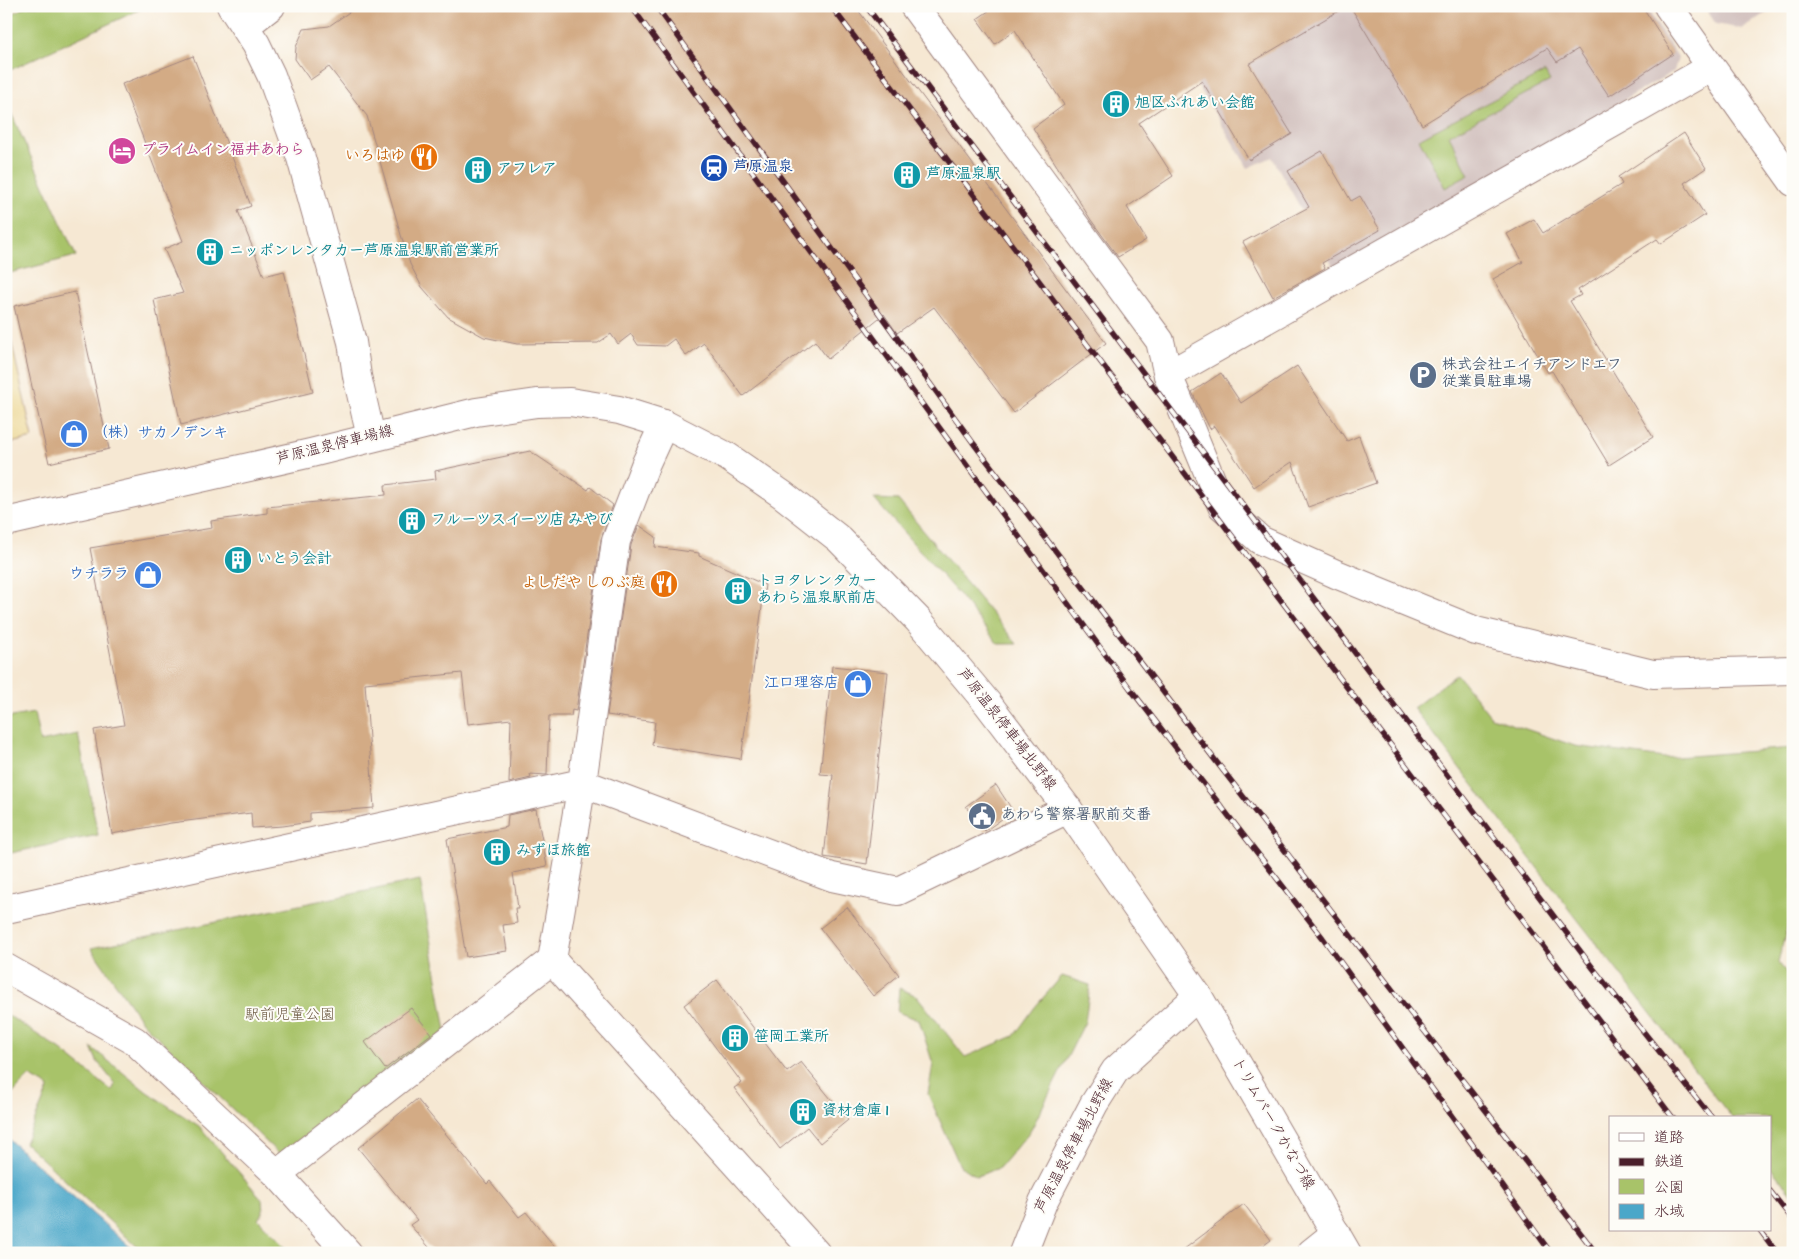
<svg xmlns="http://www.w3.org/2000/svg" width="1799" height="1259" viewBox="0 0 1799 1259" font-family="Dekko,'Klee One',sans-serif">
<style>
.industrial{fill:#d1c0bd}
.green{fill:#a8c369;stroke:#79714a}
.sand{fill:#eeda9e;stroke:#9c7c64}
.water{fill:#4ba7c9;stroke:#4a637a}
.building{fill:#d3ab85}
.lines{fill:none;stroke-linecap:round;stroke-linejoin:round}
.minor-casing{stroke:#a0847f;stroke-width:30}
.tertiary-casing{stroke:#a0847f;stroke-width:30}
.secondary-casing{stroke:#a0847f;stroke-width:30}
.minor{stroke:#fff;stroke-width:28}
.tertiary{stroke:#fff;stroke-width:28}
.secondary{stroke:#fff;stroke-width:28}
.rail-casing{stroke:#4a1f2b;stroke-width:5.5}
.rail{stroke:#fdfcf7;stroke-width:4;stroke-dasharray:11;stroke-linecap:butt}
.labels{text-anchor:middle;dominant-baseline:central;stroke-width:4;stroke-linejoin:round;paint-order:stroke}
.culture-label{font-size:15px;font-weight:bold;fill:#0d838f;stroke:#fdfcf7;text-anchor:start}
.hotel-label{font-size:15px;font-weight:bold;fill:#b23c85;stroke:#fdfcf7;text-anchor:start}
.food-label{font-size:15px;font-weight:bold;fill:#c56008;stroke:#fdfcf7;text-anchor:end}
.transit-label{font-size:15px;font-weight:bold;fill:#164399;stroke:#fdfcf7;text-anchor:start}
.service-label{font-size:15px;font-weight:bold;fill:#4e5e75;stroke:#fdfcf7;text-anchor:start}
.shop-label{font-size:15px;font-weight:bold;fill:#366cbe;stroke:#fdfcf7;text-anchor:end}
.street-label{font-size:15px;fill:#4a1f2b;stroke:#fdfcf7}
.park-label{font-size:15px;fill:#6b5841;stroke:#fdfcf7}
</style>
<rect width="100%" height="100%" fill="#fdfcf7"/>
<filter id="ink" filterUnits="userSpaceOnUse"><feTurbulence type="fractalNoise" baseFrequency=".02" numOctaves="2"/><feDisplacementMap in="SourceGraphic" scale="10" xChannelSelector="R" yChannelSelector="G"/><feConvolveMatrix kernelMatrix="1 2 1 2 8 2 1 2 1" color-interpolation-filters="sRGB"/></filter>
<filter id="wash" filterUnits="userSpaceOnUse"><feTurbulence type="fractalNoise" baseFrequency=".0096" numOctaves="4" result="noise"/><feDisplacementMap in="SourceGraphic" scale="20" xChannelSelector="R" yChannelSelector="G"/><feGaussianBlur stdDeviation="1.12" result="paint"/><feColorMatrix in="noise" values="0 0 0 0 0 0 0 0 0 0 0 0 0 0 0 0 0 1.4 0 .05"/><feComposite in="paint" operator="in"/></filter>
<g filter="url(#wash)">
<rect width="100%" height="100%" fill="#f6e8d3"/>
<!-- industrial -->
<g class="industrial">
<path d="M1150 6H1645L1678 57 1674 71 1334 268 1272 157 1248 168Z"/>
<path d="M1704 6H1777L1742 29 1716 24Z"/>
</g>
<!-- green -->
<g class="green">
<path d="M27 6H147L6 72V17Z"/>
<path d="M1545 72 1550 81 1449 135 1469 175 1445 188 1419 139Z"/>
<path d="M6 102 76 256 6 274Z"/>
<path d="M874 499 898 500 1017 644H998L960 596Z"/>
<path d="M1457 674 1491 717 1575 746 1664 758 1793 748V904L1778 962 1793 981V1196L1770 1167V1118H1732L1413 708Z"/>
<path d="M34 713 40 742 78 734 98 835 6 854V718Z"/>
<path d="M420 880 446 1031 281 1156 143 1023 91 948Z"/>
<path d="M1062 976 1090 985 1085 1022 1031 1130 999 1168 977 1176 960 1166 928 1094 933 1064 919 1020 897 1012 899 988 917 996 965 1057 1014 1036 1035 1007Z"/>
<path d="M6 1014 61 1050 112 1091 115 1084 97 1061 91 1047 147 1092 199 1126 262 1199 263 1213 258 1219 292 1253H144L25 1143 49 1087 29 1076 6 1101Z"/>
</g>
<!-- sand -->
<path class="sand" d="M6 318 33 438 6 444Z"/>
<!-- water -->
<path class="water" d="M6 1137 137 1253H6Z"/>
<g id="blocks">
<!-- building -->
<g class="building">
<path d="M358 6H855L1106 343 1014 413 934 307 897 333 884 314 828 359 815 341 743 396 704 343 686 356 674 339 665 346 638 345 631 334 618 344 611 334 598 343 517 344 484 337 448 317 422 287 410 264 401 235 367 116 329 67 310 80 295 59 296 47 304 29 329 26Z"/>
<path d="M996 6H1347L1249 64 1292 134 1249 160 1202 81 1139 123 1173 176 1127 207 1146 240 1118 257 1091 220 1033 128 1064 105 1015 30 995 44 977 19Z"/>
<path d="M1350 6H1642L1673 54 1609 96 1578 49 1557 62 1547 48 1422 125Z"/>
<path d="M193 56 251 206 238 211 264 276 284 271 313 392 181 425 154 300 183 293 164 249 183 241 122 84Z"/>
<path d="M1684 133 1706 168 1684 183 1705 215 1661 244 1657 239 1578 290 1581 295 1570 301 1653 437 1609 465 1552 371 1548 373 1493 279 1523 262 1507 234 1534 219 1543 233 1622 184 1618 177Z"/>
<path d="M1322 151 1351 201 1360 196 1380 230 1322 263 1325 268 1273 297 1243 242 1309 207 1288 171Z"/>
<path d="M75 292 109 449 49 463 14 306Z"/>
<path d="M1297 366 1347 441 1359 436 1376 483 1308 507 1292 462 1254 487 1214 426 1210 429 1192 392 1221 373 1241 403Z"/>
<path d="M530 451 588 490 590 487 613 505 601 539 576 711 572 710 571 716H549L547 775 530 774 531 778 509 783 511 719 468 724 462 673 365 683 374 808 310 813V822L283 826 252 828 251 813 171 823 112 834 94 730 124 725 90 548 212 528 211 521 267 513V507L386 495 385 485 436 479 435 471Z"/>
<path d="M639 525 656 537 655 547 699 553V556L765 585 741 759 652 745 655 722 607 715 631 545Z"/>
<path d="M832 666 888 672 867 864 824 857 833 775 820 774Z"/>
<path d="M996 785 1013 811 985 831 966 806Z"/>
<path d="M536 809 547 866 513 873 518 908H515L517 923 503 925 507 951 466 957 447 839 507 827 508 815Z"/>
<path d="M847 907 899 975 873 996 820 928Z"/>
<path d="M717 980 787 1072 801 1062 848 1120 820 1143 807 1127 780 1149 734 1088 742 1083 684 1005Z"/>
<path d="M411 1008 431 1034 385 1069 365 1042Z"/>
<path d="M417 1099 487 1184 490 1181 519 1217 526 1212 560 1253H434L410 1225 417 1220 358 1148Z"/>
<path d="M1244 1204 1271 1240 1253 1253H1179Z"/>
</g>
</g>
</g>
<g filter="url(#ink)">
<use href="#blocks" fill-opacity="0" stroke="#a0847f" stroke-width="1"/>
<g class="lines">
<defs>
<g id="minor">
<path d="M231 6 256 44 271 75 301 158 352 342 357 376 371 437"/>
<path d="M914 6 1160 341 1168 375 1222 506 1260 540 1336 574 1476 631 1653 674 1793 670"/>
<path d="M245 26 271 6"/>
<path d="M1168 375 1710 68"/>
<path d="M6 909 582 783 616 541 646 463 664 424"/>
<path d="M6 968 135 1041 277 1174 348 1253"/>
<path d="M277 1174 552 960"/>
<path d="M816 1253 552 960 582 783 832 877 898 891 1068 809"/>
<path d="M1311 1253 1336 1233"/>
</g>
<path id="tertiary" d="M1668 6 1793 182"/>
<g id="secondary">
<path d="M6 522 311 453 476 412 537 403 570 402 619 410 664 424 728 457 783 495 839 539 918 620 988 704 1068 809 1198 996 1347 1253"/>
<path d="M1023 1253 1043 1202 1094 1104 1115 1071 1198 996"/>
</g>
</defs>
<!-- minor casing -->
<use href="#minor" class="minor-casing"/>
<!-- tertiary casing -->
<use href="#tertiary" class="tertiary-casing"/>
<!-- secondary casing -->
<use href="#secondary" class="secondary-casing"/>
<!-- minor -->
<use href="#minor" class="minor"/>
<!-- tertiary -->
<use href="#tertiary" class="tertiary"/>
<!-- secondary -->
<use href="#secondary" class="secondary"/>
<defs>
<g id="rail">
<path d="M631 6 1132 691 1323 938 1551 1253"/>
<path d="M656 6 974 444 1215 760 1596 1253"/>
<path d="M831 6 1673 1118"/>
<path d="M866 6 1593 968 1712 1118"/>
<path d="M1770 1191 1793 1220"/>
<path d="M1760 1230 1777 1253"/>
</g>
</defs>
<!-- rail casing -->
<use href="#rail" class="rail-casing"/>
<!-- rail -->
<use href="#rail" class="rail"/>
</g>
</g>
<!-- icons -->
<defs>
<symbol id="building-disc" viewBox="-11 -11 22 22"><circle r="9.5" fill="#0f9aa8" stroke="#fdfcf7"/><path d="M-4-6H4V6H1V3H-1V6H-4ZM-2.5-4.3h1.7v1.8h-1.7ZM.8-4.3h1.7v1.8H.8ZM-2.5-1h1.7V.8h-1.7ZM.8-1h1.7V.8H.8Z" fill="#fff"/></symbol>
<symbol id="hotel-disc" viewBox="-11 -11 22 22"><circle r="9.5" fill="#d1479c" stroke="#fdfcf7"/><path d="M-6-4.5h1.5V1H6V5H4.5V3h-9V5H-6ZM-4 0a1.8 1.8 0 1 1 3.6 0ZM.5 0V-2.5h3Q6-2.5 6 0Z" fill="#fff"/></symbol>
<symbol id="restaurant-disc" viewBox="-11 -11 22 22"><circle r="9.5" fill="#e8710a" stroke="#fdfcf7"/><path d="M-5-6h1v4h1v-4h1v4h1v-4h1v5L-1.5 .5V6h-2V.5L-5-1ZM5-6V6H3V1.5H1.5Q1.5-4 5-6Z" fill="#fff"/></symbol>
<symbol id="station-disc" viewBox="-11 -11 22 22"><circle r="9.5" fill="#1a4fb4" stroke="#fdfcf7"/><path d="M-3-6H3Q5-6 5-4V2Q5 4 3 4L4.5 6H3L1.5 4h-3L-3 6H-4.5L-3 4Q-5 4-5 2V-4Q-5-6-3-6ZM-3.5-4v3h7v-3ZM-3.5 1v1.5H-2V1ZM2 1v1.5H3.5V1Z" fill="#fff"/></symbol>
<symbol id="parking-disc" viewBox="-11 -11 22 22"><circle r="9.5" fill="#5c6f8a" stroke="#fdfcf7"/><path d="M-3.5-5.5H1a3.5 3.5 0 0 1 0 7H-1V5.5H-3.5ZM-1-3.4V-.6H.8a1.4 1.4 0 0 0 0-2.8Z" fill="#fff"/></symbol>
<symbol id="shop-disc" viewBox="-11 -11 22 22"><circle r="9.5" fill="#3f7fe0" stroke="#fdfcf7"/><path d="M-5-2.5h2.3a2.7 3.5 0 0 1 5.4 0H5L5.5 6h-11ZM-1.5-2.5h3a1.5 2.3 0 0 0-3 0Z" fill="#fff"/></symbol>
<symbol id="civic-disc" viewBox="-11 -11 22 22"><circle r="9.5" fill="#5c6f8a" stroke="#fdfcf7"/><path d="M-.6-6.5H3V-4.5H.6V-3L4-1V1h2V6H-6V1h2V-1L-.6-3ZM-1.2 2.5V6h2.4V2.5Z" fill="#fff"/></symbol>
</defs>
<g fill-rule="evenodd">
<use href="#building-disc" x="1100" y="88" width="32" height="32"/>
<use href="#hotel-disc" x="106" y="135" width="32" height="32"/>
<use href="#restaurant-disc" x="408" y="141" width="32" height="32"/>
<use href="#station-disc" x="698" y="152" width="32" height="32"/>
<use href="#building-disc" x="462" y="154" width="32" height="32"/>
<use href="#building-disc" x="891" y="159" width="32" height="32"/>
<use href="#building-disc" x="194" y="236" width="32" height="32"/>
<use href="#parking-disc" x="1407" y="359" width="32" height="32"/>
<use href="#shop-disc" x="58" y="418" width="32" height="32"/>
<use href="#building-disc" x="396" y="505" width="32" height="32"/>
<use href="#building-disc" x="222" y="544" width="32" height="32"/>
<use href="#shop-disc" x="132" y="559" width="32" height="32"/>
<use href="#restaurant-disc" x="648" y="568" width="32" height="32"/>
<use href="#building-disc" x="722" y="575" width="32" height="32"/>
<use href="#shop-disc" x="842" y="668" width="32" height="32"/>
<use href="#civic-disc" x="966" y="800" width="32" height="32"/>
<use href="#building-disc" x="481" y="836" width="32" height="32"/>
<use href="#building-disc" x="719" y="1022" width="32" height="32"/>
<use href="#building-disc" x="787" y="1096" width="32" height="32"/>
</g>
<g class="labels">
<!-- culture labels -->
<g class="culture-label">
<text x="1135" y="104">旭区ふれあい会館</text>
<text x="497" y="170">アフレア</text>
<text x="926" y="175">芦原温泉駅</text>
<text x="229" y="252">ニッポンレンタカー芦原温泉駅前営業所</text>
<text x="431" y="521">フルーツスイーツ店 みやび</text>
<text x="257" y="560">いとう会計</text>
<text x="757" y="582">トヨタレンタカー<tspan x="757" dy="17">あわら温泉駅前店</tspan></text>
<text x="516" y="852">みずほ旅館</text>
<text x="754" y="1038">笹岡工業所</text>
<text x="822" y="1112">資材倉庫 1</text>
</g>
<!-- hotel labels -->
<g class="hotel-label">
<text x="141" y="151">プライムイン福井あわら</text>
</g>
<!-- food labels -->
<g class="food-label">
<text x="405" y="157">いろはゆ</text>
<text x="645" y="584">よしだや しのぶ庭</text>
</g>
<!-- transit labels -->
<g class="transit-label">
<text x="733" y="168">芦原温泉</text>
</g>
<!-- service labels -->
<g class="service-label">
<text x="1442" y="366">株式会社エイチアンドエフ<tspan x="1442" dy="17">従業員駐車場</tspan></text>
<text x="1001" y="816">あわら警察署駅前交番</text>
</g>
<!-- shop labels -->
<g class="shop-label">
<text x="93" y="434" text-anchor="start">（株）サカノデンキ</text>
<text x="129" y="575">ウチララ</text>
<text x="839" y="684">江口理容店</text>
</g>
<!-- street labels -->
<g class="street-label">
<text transform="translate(335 446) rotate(-14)">芦原温泉停車場線</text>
<text transform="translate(1006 730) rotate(52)">芦原温泉停車場北野線</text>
<text transform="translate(1272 1124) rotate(60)">トリムパークかなづ線</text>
<text transform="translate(1075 1146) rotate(-62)">芦原温泉停車場北野線</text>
</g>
<!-- park labels -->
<g class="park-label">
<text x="290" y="1016">駅前児童公園</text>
</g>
</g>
<!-- margin -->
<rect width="1799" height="1259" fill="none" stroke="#fdfcf7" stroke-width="25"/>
<!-- legend -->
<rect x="1609" y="1116" width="162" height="115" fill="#fdfcf7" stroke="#b5a4a5"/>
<rect x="1619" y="1133" width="25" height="8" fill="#ffffff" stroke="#b5a4a5"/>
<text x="1654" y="1142" font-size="15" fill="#4a1f2b">道路</text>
<rect x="1619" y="1158" width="25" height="8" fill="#4a1f2b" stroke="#b5a4a5"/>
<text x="1654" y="1166" font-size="15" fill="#4a1f2b">鉄道</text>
<rect x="1619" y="1179" width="25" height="15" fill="#a8c369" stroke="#b5a4a5"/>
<text x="1654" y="1192" font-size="15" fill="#4a1f2b">公園</text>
<rect x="1619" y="1204" width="25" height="15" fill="#4ba7c9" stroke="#b5a4a5"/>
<text x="1654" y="1216" font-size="15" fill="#4a1f2b">水域</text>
</svg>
